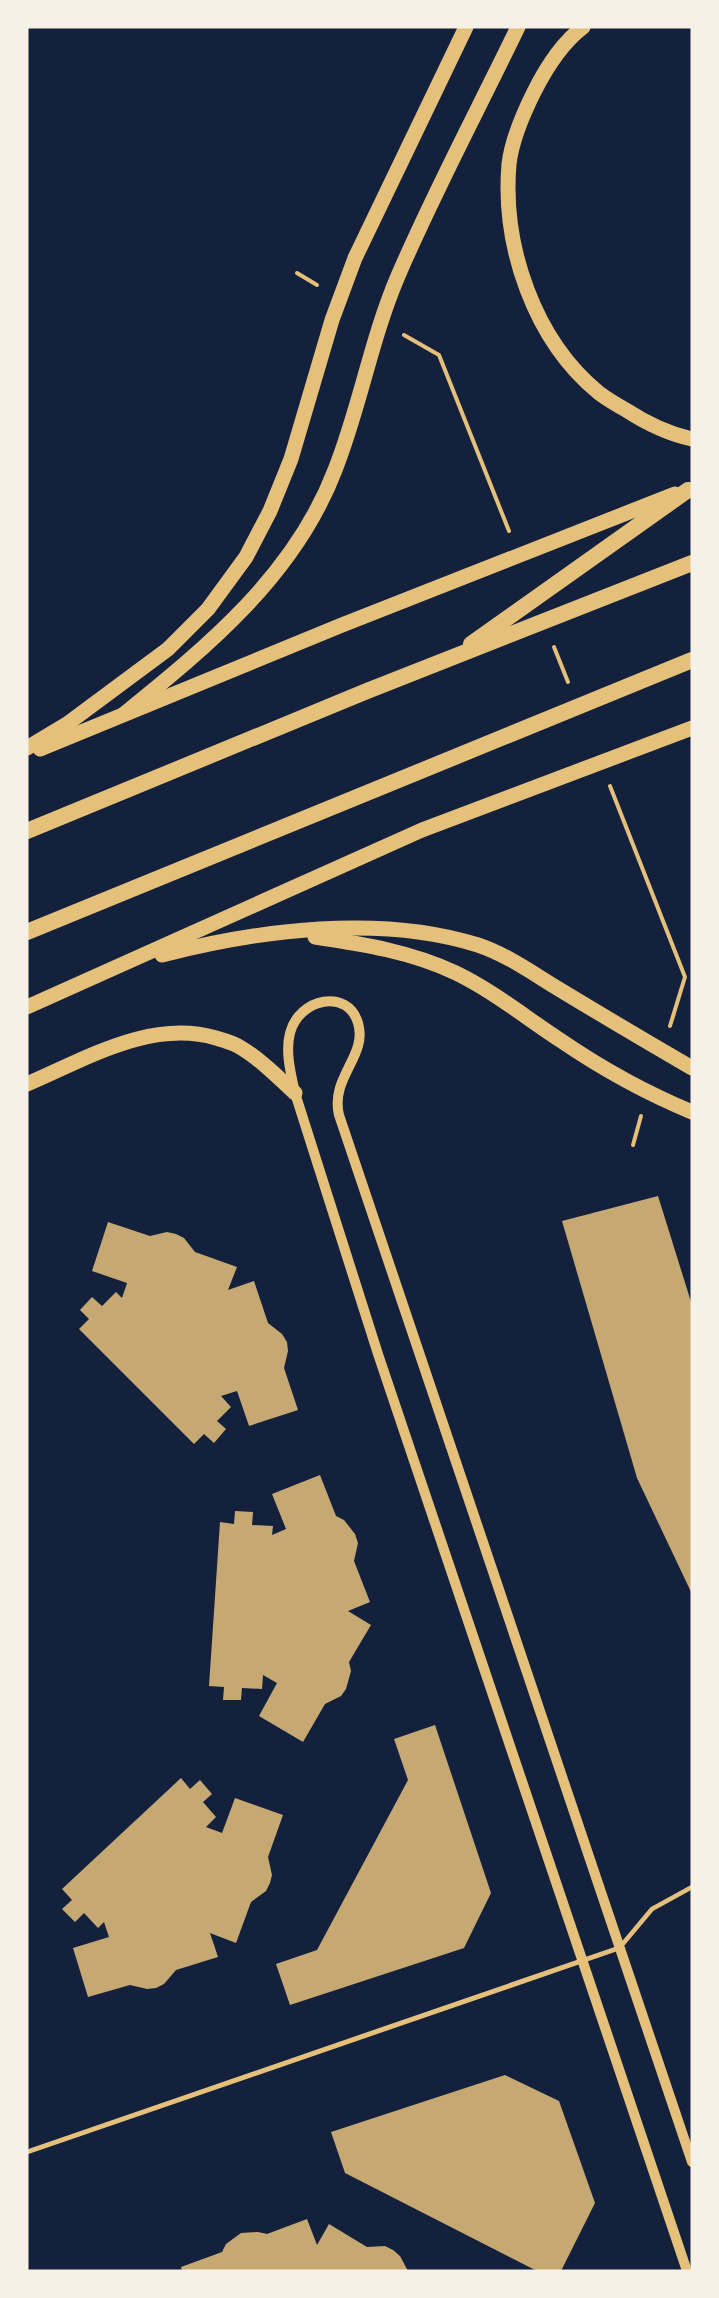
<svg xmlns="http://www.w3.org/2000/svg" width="719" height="2298" viewBox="0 0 719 2298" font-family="Rubik,sans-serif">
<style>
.building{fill:#c6a872}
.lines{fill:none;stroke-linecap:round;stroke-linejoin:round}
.path{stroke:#e5c07b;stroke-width:4}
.service{stroke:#e5c07b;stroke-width:4.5}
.pedestrian{stroke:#e5c07b;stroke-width:5}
.tertiary{stroke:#e5c07b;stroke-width:10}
.primary{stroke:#e5c07b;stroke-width:15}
.trunk{stroke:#e5c07b;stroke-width:16}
</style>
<rect width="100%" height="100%" fill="#14213d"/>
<!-- building -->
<g class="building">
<path d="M658 1196 692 1305V1594L637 1478 562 1221Z"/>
<path d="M108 1222 150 1236 167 1232 176 1234 184 1238 195 1252 237 1267 228 1290 254 1281 268 1323 282 1334 287 1342 288 1351 284 1368 298 1410 249 1426 237 1391 221 1396 231 1407 217 1421 226 1429 214 1443 204 1434 194 1444 79 1329 89 1319 80 1310 92 1297 102 1306 116 1292 122 1298 127 1283 92 1271Z"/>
<path d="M320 1475 336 1516 344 1520 355 1534 358 1543 354 1561 370 1602 348 1611 371 1625 349 1662 351 1671 346 1689 341 1696 325 1704 303 1742 259 1716 277 1683 263 1675 262 1689 242 1688 241 1700H223L224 1687 209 1686 220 1522 234 1524 235 1511 253 1512 252 1525 273 1526 272 1535 286 1529 272 1494Z"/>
<path d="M435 1725 491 1893 464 1948 290 2005 276 1964 317 1950 408 1780 394 1739Z"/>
<path d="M181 1778 190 1789 200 1780 212 1794 203 1802 216 1817 206 1827 222 1833 235 1798 283 1815 268 1857 272 1875 270 1883 266 1891 251 1902 236 1943 210 1933 218 1957 176 1970 164 1984 156 1988 147 1989 130 1985 88 1997 73 1948 109 1937 104 1922 98 1928 84 1913 75 1922 62 1909 72 1900 62 1889Z"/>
<path d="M505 2075 559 2101 595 2203 561 2271H537L345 2173 331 2132Z"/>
<path d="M307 2219 317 2245 329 2224 367 2247 385 2246 393 2250 400 2256 408 2271H182L181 2267 222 2252 226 2244 241 2233 258 2232 267 2234Z"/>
</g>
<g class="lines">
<!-- path -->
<g class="path">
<path d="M297 273 317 285"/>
<path d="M404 335 439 355 509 531"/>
<path d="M554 647 568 682"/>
<path d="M610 786 685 977 670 1026"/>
<path d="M633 1145 641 1116"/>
</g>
<!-- service -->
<path class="service" d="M621 1946 652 1909 692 1887"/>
<!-- pedestrian -->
<path class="pedestrian" d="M27 2152 619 1948"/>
<!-- tertiary -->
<path class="tertiary" d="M687 2271 378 1354 295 1093C291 1074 285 1052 290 1033 299 998 348 988 358 1023 368 1056 330 1077 339 1115L692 2162"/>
<!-- primary -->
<g class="primary">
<path d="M583 27C562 43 546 68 534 92 523 114 512 139 509 164 502 246 534 340 599 393 607 399 617 405 626 410 646 423 669 434 692 439"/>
<path d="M124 714C208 646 295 575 335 470 360 407 371 339 398 276 434 192 478 110 518 27"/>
<path d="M27 748 67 724 168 649 208 609 246 557 270 511 291 459 332 320 355 258 466 27"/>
<path d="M40 749 342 625 675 494"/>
<path d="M315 937C363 944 412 952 456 973 493 991 525 1017 560 1040 601 1068 646 1093 692 1112"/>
<path d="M162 955C259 930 380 914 478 945 508 955 535 975 562 991 605 1017 649 1043 692 1068"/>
<path d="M27 1007 422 830 692 728"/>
<path d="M27 1084C86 1059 150 1019 216 1038 223 1040 231 1042 238 1046 259 1058 277 1076 295 1093"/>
</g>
<!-- trunk -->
<g class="trunk">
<path d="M471 644 688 490"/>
<path d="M27 831 367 691 692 563"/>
<path d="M27 932 692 660"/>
</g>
</g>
<!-- border -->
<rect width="719" height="2298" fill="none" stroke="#f6f1e7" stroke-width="57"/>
</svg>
